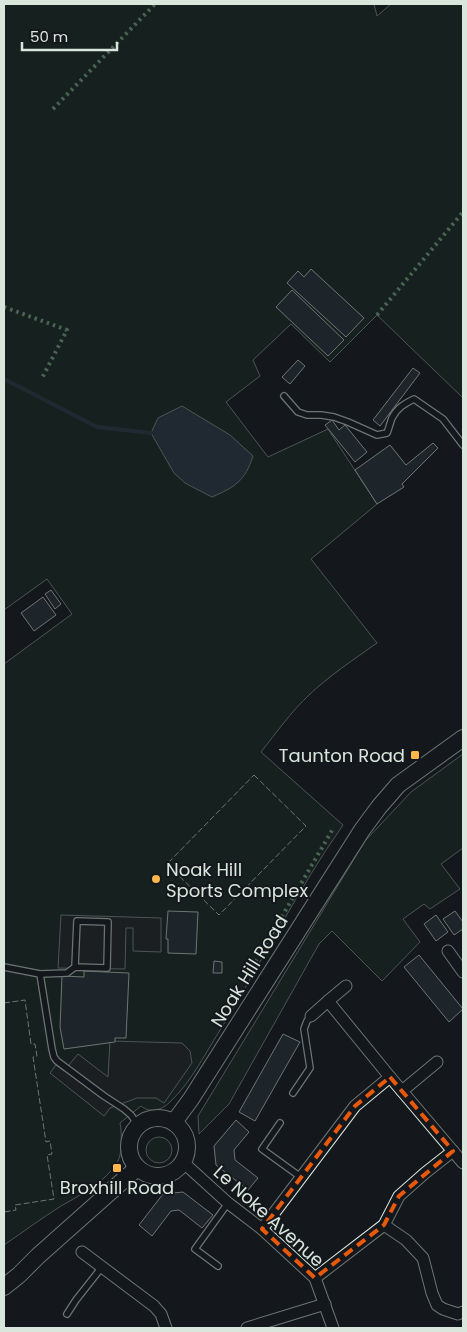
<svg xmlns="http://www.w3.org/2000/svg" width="467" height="1332" viewBox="0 0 467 1332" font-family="Poppins,sans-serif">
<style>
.green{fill:#1a2d24;stroke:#939e99}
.parking{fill:#24282b;stroke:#939e99}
.water{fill:#2f3f4d;stroke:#939e99}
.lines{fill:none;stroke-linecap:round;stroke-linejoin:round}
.stream{stroke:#2f3f4d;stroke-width:4}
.building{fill:#2c363c;stroke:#d8e6dc}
.lane-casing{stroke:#d8e6dc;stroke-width:8}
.street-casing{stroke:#d8e6dc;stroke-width:13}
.secondary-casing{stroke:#d8e6dc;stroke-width:18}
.lane{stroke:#14181c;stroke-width:5.5}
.street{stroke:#14181c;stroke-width:11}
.secondary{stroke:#14181c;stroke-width:16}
.hedge{stroke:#8ac095;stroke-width:4;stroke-dasharray:2.5 4;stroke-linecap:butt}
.fence{stroke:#d8e6dc;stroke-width:1;stroke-dasharray:6 2.5;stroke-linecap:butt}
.marked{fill:none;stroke:#e8590c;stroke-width:4;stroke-dasharray:10 6;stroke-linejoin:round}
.poi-dot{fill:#ffb74d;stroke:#14181c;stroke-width:2}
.labels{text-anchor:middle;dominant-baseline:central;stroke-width:4;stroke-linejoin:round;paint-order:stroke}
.poi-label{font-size:18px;fill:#d8e6dc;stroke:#14181c;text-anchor:end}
.street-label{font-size:18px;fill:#d8e6dc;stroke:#14181c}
</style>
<rect width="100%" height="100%" fill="#14181c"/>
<!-- green -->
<g class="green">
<path d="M4 4H374L377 16 391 4H463V398L377 315 330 362 291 324 253 360 260 376 226 402 268 457 328 429 377 504 311 559 377 643C353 660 329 676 309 695 291 712 276 733 261 752L343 825C298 889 263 960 222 1027 206 1052 192 1081 171 1101 162 1110 151 1114 141 1106L120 1123C122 1131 122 1155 118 1161 106 1182 82 1194 61 1206 42 1218 23 1232 4 1245V664L72 614 47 579 4 610Z"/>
<path d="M463 754V848L441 864 460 889 430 909 424 904 403 919 420 942 382 981 332 931 319 944 229 1104 199 1134 198 1116 365 841 411 792Z"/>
<circle cx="159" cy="1150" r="13"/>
</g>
<!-- parking -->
<g class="parking">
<path d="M61 915 161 918V952L133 951V928H126L125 969 58 968Z"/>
<path d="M110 1041 182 1043 190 1051 192 1063 164 1103 156 1098H137L110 1108 104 1116 50 1073 56 1065 64 1071 78 1054 108 1077Z"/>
</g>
<!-- water -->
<path class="water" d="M182 406 230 435 253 456C245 481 235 487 212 497L185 483 174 473 151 433 158 418Z"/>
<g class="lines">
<!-- stream -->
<path class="stream" d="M4 379 97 427 151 433"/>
</g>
<!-- building -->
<g class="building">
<path d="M311 269 364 318 346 337 287 283 298 271 304 277Z"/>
<path d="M292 290 344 340 328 356 276 307Z"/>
<path d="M298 360 305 366 290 384 282 377Z"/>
<path d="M413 368 420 373 380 426 373 420Z"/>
<path d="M332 420 339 430 345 425 367 452 355 462 325 425Z"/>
<path d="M433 443 438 448 402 484 404 487 377 504 355 470 390 445 406 465Z"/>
<path d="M51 590 61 604 55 609 45 594Z"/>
<path d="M43 597 56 615 34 631 21 613Z"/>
<path d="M168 911 198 912 196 954 168 953V939H166Z"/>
<path d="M455 911 463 922V929L454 935 443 919Z"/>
<path d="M436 915 448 932 436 941 424 924Z"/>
<path d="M419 955 463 1009 449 1022 404 967Z"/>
<path d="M214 961 222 962V973H213Z"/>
<path d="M84 971 129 973 126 1038H115V1042L64 1049 60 1027 62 976 84 977Z"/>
<path d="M283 1034 300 1042 255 1121 239 1112Z"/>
<path d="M236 1120 249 1132 234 1150 235 1160 258 1178 248 1190 216 1165 214 1146Z"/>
<path d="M183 1192 213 1215 202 1228 179 1210 171 1211 152 1236 139 1225 163 1194Z"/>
</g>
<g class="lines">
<defs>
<g id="lane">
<path d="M284 396 298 412 307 415H321L334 417 348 422 377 435 387 433C389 428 390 423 392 418 397 408 404 404 414 399L443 419 463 445"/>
<path d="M4 967 40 974 67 973 75 967 107 968 108 922 77 921 75 967"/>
<path d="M40 974 52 1049 54 1057 57 1061 104 1096 124 1109 131 1115 138 1125"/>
<path d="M293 1093 310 1068 304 1029 307 1021 311 1016"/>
<path d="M280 1123 262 1149 302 1178"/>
<path d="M218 1266 195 1249 228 1203"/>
<path d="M67 1314 76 1300 102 1267"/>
</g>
<g id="street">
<path d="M448 951 463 972"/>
<path d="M328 1001 346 986"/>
<path d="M311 1016 328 1001 390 1077 463 1163"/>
<path d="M402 1091 437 1062"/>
<path d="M184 1163 228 1203 262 1229 315 1278 333 1328"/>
<path d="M384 1225 406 1240 423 1258 432 1293 437 1305 443 1309 458 1314 463 1312"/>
<path d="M262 1229 355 1106 390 1077"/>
<path d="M82 1252 154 1306 161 1314 166 1328"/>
<path d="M315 1278 384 1225 399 1196 425 1173 453 1151"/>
<path d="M247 1328 325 1304"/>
</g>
<g id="secondary">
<circle cx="158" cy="1147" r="29"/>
<path d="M174 1122 191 1099 362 830 379 807 398 785 463 738"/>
<path d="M4 1287 19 1275 38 1256 137 1168"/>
</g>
</defs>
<!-- lane casing -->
<use href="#lane" class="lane-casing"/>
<!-- street casing -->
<use href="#street" class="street-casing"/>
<!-- secondary casing -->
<use href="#secondary" class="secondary-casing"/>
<!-- lane -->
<use href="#lane" class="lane"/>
<!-- street -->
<use href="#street" class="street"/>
<!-- secondary -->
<use href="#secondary" class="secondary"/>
<!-- hedge -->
<g class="hedge">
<path d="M53 109 155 4"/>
<path d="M4 307 67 330 41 380"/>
<path d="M377 315 463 212"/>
<path d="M249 973 334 827"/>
</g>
<!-- fence -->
<g class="fence">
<path d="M254 775 306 826 219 915 167 864Z"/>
<path d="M4 1003 25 1000 31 1044H35L37 1056 33 1057 46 1142 50 1141 52 1154 47 1155 54 1199 15 1205 16 1210 4 1212"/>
</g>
</g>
<!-- marked area -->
<path d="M0 0H467V1332H0ZM390 1077 453 1151 399 1196 384 1225 315 1278 262 1229 355 1106Z" fill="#14181c" fill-opacity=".55" fill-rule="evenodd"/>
<path class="marked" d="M390 1077 453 1151 399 1196 384 1225 315 1278 262 1229 355 1106Z"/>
<!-- markers -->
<g class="poi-dot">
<rect x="410" y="750" width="10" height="10" rx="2.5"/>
<circle cx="156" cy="879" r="5"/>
<rect x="112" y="1163" width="10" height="10" rx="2.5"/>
</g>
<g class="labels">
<!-- poi labels -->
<g class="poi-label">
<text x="405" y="755">Taunton Road</text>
<text x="166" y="869" text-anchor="start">Noak Hill<tspan x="166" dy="21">Sports Complex</tspan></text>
<text x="117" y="1187" text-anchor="middle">Broxhill Road</text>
</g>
<!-- street labels -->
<g class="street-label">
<text transform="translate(249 971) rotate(-58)">Noak Hill Road</text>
<text transform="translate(269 1216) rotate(42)">Le Noke Avenue</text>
</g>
</g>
<!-- border -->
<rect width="467" height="1332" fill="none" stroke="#d8e6dc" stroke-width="10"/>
<!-- scale -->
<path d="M22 42v8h95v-8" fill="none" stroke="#d8e6dc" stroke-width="2.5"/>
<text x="30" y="42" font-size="15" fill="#d8e6dc" stroke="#14181c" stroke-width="4" paint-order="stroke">50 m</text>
</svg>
